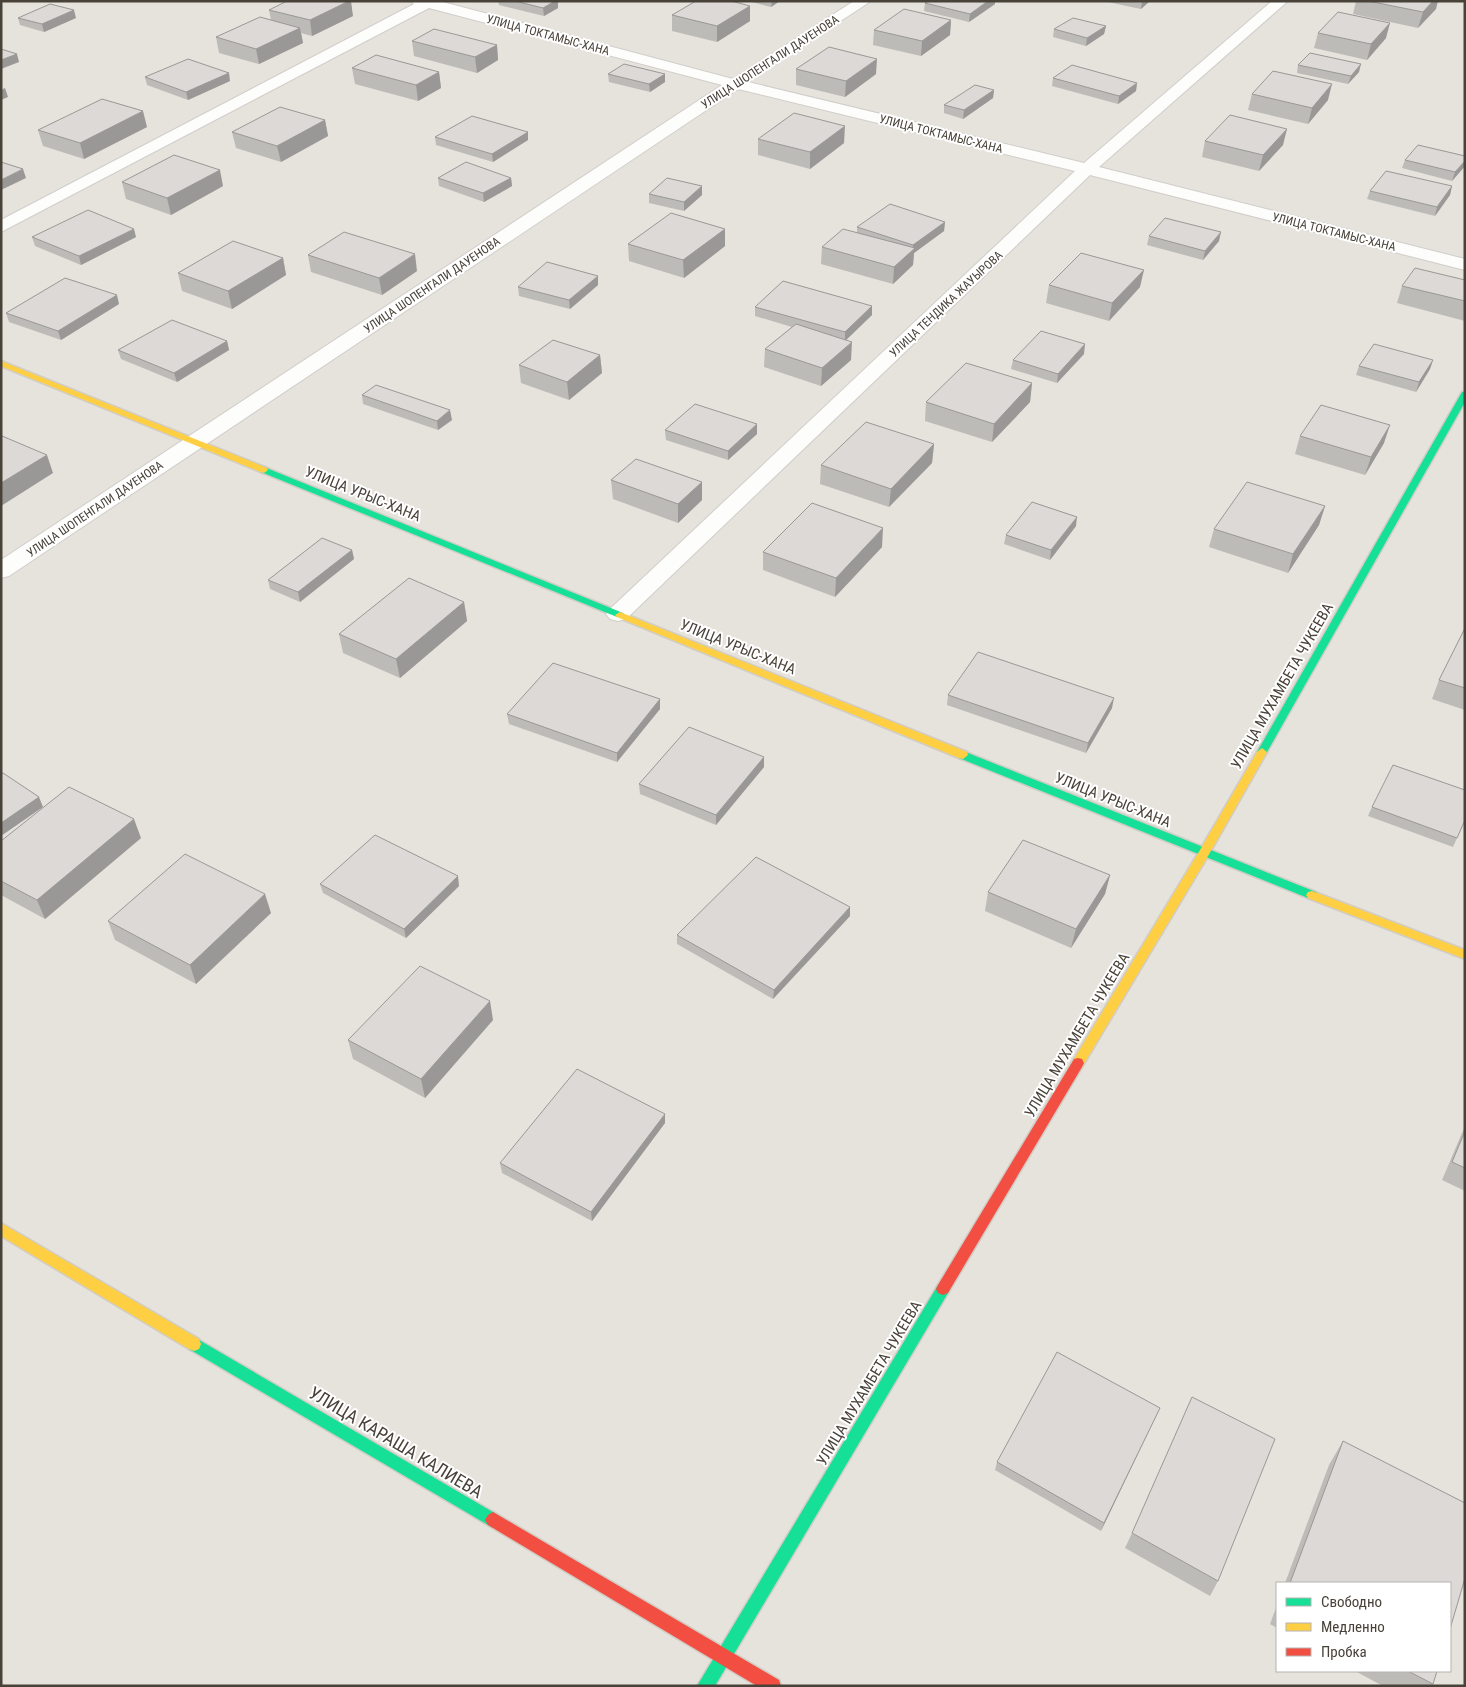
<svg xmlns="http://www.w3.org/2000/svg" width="1466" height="1687" viewBox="0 0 1466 1687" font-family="'Roboto Condensed',sans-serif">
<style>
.residential{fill:#e6e2dc;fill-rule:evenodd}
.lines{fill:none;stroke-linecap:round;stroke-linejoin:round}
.street-casing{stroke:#d1cecb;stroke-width:2}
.fast-casing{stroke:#d1cdc5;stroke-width:3}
.slow-casing{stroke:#d1cdc5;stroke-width:3}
.jam-casing{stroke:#d1cdc5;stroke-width:3}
.street{fill:#fdfdfc;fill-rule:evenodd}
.fast{fill:#16e098;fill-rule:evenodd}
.slow{fill:#ffcf43;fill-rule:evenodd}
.jam{fill:#f24e42;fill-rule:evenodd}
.wall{fill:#bdbbb8}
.shaded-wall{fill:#9a9896}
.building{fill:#dcd9d6;stroke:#9a9896}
.labels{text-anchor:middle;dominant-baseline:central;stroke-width:4;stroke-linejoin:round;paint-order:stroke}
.far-street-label{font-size:12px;fill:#484239;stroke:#fff}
.street-label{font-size:15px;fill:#484239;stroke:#fff}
.near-street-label{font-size:18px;fill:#484239;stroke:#fff}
</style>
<rect width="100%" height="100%" fill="#f3f0ed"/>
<!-- residential -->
<path class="residential" d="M1 1H1465V1686H1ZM1277 1583H1450V1671H1277Z"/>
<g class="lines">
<defs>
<path id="street" d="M411 1H439L733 79 854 1H871L748 82 1084 163 1272 1H1288L1099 167 1465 259V270L1090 175 626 619 618 621 610 619 606 614 610 609 1075 171 738 89 9 576 1 578V560L722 85 429 8 1 232V220L414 4Z"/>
<g id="fast">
<path d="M1462 392H1465V402L1267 752 1262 756 1258 755 1257 752Z"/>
<path d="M264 467 623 613 625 615 623 617H617L261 472V468Z"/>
<path d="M963 751 1316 892 1318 895 1316 898H1308L959 758 958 755Z"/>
<path d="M943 1283 948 1285 950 1289 948 1293 715 1686H697L938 1285Z"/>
<path d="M194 1337 498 1515 501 1520 498 1525 493 1528 488 1525 189 1349 187 1344 189 1339Z"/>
</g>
<g id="slow">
<path d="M1 361 267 468 268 470 264 473 261 472 1 366Z"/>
<path d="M620 612 967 752 968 755 963 759 959 758 617 617 615 615Z"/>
<path d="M1262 748 1267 752 1208 856 1082 1067 1078 1068 1074 1067 1072 1063 1074 1059 1200 850 1257 752Z"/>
<path d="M1312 891 1465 950V959L1308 898 1306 895 1308 892Z"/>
<path d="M1 1223 199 1339 201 1344 199 1349 194 1351 189 1349 1 1236Z"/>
</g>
<g id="jam">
<path d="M1078 1058 1082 1059 1084 1063 1082 1067 948 1293 943 1295 938 1293 936 1289 938 1285 1074 1059Z"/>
<path d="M493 1512 779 1680 781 1686H757L488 1525 485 1520 488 1515Z"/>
</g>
</defs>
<!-- street casing -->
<use href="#street" class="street-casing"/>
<!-- fast casing -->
<use href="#fast" class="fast-casing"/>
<!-- slow casing -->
<use href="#slow" class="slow-casing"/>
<!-- jam casing -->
<use href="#jam" class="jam-casing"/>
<!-- street -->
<use href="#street" class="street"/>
<!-- fast -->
<use href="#fast" class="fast"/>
<!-- slow -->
<use href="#slow" class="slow"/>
<!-- jam -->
<use href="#jam" class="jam"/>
</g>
<!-- wall -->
<g class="wall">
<path d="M498 1H558V8L544 16 499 5Z"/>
<path d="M748 1H780L771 7Z"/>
<path d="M928 1H995V4L969 22 924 11 925 3Z"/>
<path d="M1103 1H1150L1141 9Z"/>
<path d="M1356 1H1433L1436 9 1418 28 1353 14Z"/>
<path d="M750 6V21L717 42 672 31V15Z"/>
<path d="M269 10 353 16 312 36 301 33 303 43 259 64 219 53 216 37 271 20Z"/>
<path d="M18 18H76L44 32 20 25Z"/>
<path d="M951 20 950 35 921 56 873 45 874 30Z"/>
<path d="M1106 26 1104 34 1086 46 1053 37 1054 29Z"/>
<path d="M1318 33 1386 38 1367 60 1314 48Z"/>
<path d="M412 41 497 45 498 60 477 73 414 56Z"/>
<path d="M1298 65 1359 72 1348 84 1297 73Z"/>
<path d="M352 68 439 72 441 88 418 101 355 84Z"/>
<path d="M796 69 876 74 845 97 796 85Z"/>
<path d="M608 74H665V82L650 92 609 82Z"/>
<path d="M145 77 230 81 188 100 147 85Z"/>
<path d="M1053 78 1137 83 1136 91 1118 104 1052 86Z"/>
<path d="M994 90 993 98 963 119 944 113V105Z"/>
<path d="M1252 94 1328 100 1308 124 1248 110Z"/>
<path d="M325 120 328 136 281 162 236 148 232 132Z"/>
<path d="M147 127 84 159 43 146 38 130Z"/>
<path d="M528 132V140L493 162 436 145 435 137Z"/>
<path d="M758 139 844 143 810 169 758 155Z"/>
<path d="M1205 141 1283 145 1259 171 1202 157Z"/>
<path d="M1465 156V166L1452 181 1402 168 1405 160Z"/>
<path d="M438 178H511L512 186 484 202 439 186Z"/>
<path d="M122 182 223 186 171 215 126 199Z"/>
<path d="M702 186V195L684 211 649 203V194Z"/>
<path d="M1452 186 1450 195 1435 216 1367 199 1370 191Z"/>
<path d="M945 222 944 231 914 253 913 265 893 284 821 264 822 247 857 232V227Z"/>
<path d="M1149 236 1219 241 1203 260 1147 245Z"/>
<path d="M32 237H136L81 265 35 246Z"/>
<path d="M628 244 725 246 684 278 629 261Z"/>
<path d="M308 255 417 271 382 295 311 272Z"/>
<path d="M283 258 286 275 232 309 182 291 178 273Z"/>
<path d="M1465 280V321L1397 303 1402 286Z"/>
<path d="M598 285 570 309 519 296 518 287Z"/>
<path d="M1049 285 1140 287 1109 321 1046 303Z"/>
<path d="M119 304 61 340 9 322 6 313Z"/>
<path d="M872 306V315L846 340 851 360 821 386 764 367 765 349 792 327 755 316V307Z"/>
<path d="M227 341 229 350 177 382 121 359 118 350Z"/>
<path d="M1084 354 1057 383 1011 369 1013 360Z"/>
<path d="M600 355 602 373 569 400 521 383 519 365Z"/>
<path d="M1433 360 1430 369 1416 392 1356 375 1359 366Z"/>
<path d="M1032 383 1030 402 992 442 925 421 926 402Z"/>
<path d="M362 395 452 420 438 430 363 404Z"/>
<path d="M665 430 757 434 728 460 666 440Z"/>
<path d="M1300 436 1384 443 1365 475 1295 454Z"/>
<path d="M934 444 932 463 889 507 820 484 821 465Z"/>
<path d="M611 480 702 482V500L678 523 613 499Z"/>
<path d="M1325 506 1319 525 1288 573 1209 547 1214 529Z"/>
<path d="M1076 526 1050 560 1004 544 1006 535Z"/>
<path d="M882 547 835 597 763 570V552Z"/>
<path d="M352 550 354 559 300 602 270 589 268 580Z"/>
<path d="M464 602 467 621 400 678 343 653 339 634Z"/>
<path d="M1465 628V710L1432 699 1439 680Z"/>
<path d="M948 695 1112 708 1086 753 947 705Z"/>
<path d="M660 699V709L617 762 509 724 507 714Z"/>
<path d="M764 757V767L716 825 640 794 639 784Z"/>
<path d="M1372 807 1465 820 1453 847 1368 816Z"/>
<path d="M141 838 45 919 1 895V841Z"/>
<path d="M1110 875 1105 894 1071 948 985 911 988 892Z"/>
<path d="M320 884 459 886 406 938 323 893Z"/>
<path d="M271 913 196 984 115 940 108 921Z"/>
<path d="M850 916 773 999 677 944V935Z"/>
<path d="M493 1020 425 1098 353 1059 348 1040Z"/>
<path d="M665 1123 592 1221 502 1173 500 1163Z"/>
<path d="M1465 1126V1191L1442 1180Z"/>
<path d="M1156 1416 1101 1531 995 1470 997 1462Z"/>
<path d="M1343 1441 1450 1583H1285L1329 1465Z"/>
<path d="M1132 1533 1218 1581 1210 1596 1125 1548Z"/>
<path d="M1277 1605V1628L1270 1624Z"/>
<path d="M1355 1671H1437L1433 1684 1432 1686H1383Z"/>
</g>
<!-- shaded-wall -->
<g class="shaded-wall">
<path d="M349 1H351L353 16 312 36 310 20Z"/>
<path d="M555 1H558V8L544 16 543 8Z"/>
<path d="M772 1H780L771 7Z"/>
<path d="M988 1H995V4L969 22 970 14Z"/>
<path d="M1142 1H1150L1141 9Z"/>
<path d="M1433 1H1438L1436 9 1418 28 1423 12Z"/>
<path d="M750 6V21L717 42V26Z"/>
<path d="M74 10 76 18 44 32 42 24Z"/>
<path d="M951 20 950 35 921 56 922 41Z"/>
<path d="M1390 23 1386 38 1367 60 1371 44Z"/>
<path d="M1106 26 1104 34 1086 46 1087 38Z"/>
<path d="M300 28 303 43 259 64 256 49Z"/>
<path d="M497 45 498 60 477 73 475 57Z"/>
<path d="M17 54 19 62 1 69V60Z"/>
<path d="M877 59 876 74 845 97 846 81Z"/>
<path d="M1361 64 1359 72 1348 84 1351 76Z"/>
<path d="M439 72 441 88 418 101 416 85Z"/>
<path d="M229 73 230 81 188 100 186 92Z"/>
<path d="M665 74V82L650 92 649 84Z"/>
<path d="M1137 83 1136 91 1118 104 1119 96Z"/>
<path d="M1332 84 1328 100 1308 124 1312 108Z"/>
<path d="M5 88 8 97 1 100V90Z"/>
<path d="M994 90 993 98 963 119 964 110Z"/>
<path d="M143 111 147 127 84 159 80 143Z"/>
<path d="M325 120 328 136 281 162 277 146Z"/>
<path d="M845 126 844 143 810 169V152Z"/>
<path d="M1287 129 1283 145 1259 171 1263 155Z"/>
<path d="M528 132V140L493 162 492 154Z"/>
<path d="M1465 161V166L1452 181 1455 172Z"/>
<path d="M23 169 26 178 1 190V180Z"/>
<path d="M220 170 223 186 171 215 167 198Z"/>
<path d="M511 178 512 186 484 202 483 193Z"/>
<path d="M702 186V195L684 211V202Z"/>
<path d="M1452 186 1450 195 1435 216 1437 207Z"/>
<path d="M945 222 944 231 914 253 913 265 893 284 894 267 913 250V245Z"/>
<path d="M134 229 136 237 81 265 79 256Z"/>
<path d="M725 229V246L684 278 683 260Z"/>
<path d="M1221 232 1219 241 1203 260 1205 251Z"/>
<path d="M415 254 417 271 382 295 379 278Z"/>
<path d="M283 258 286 275 232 309 228 291Z"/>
<path d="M1144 270 1140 287 1109 321 1112 303Z"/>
<path d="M598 276V285L570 309 569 300Z"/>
<path d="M117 295 119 304 61 340 58 331Z"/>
<path d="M872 306V315L845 341V332Z"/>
<path d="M227 341 229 350 177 382 174 373Z"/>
<path d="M852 342 851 360 821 386 822 368Z"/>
<path d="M1085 344 1084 354 1057 383 1058 374Z"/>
<path d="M600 355 602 373 569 400 567 382Z"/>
<path d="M1433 360 1430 369 1416 392 1419 382Z"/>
<path d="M1032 383 1030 402 992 442 994 424Z"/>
<path d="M450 410 452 420 438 430 437 421Z"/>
<path d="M757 424V434L728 460V451Z"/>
<path d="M1390 425 1384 443 1365 475 1371 457Z"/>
<path d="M934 444 932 463 889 507 891 489Z"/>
<path d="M47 455 53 473 1 506V483Z"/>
<path d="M702 482V500L678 523V504Z"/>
<path d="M1325 506 1319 525 1288 573 1293 554Z"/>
<path d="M1077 517 1076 526 1050 560 1051 550Z"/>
<path d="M883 528 882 547 835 597 836 578Z"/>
<path d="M352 550 354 559 300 602 298 592Z"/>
<path d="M464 602 467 621 400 678 396 659Z"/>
<path d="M1114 698 1112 708 1086 753 1088 743Z"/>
<path d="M660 699V709L617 762V753Z"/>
<path d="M764 757V767L716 825V815Z"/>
<path d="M39 797 43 807 1 836V823Z"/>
<path d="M134 819 141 838 45 919 37 900Z"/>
<path d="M1110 875 1105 894 1071 948 1076 929Z"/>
<path d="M458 876 459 886 406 938 404 929Z"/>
<path d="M265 894 271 913 196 984 190 965Z"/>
<path d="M850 907V916L773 999 774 990Z"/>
<path d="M490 1001 493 1020 425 1098 421 1079Z"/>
<path d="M665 1114V1123L592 1221 591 1212Z"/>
<path d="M1160 1408 1156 1416 1101 1531 1104 1523Z"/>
</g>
<!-- building -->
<g class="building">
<path d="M287 1H349L310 20 269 10Z"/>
<path d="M515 1H555L543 8Z"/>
<path d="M696 1H731L750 6 717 26 672 15Z"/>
<path d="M928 1H988L970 14 925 3Z"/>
<path d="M1368 1H1433L1423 12Z"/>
<path d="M50 4 74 10 42 24 18 18Z"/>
<path d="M904 9 951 20 922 41 874 30Z"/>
<path d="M1338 12 1390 23 1371 44 1318 33Z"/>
<path d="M260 17 300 28 256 49 216 37Z"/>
<path d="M1073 18 1106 26 1087 38 1054 29Z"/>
<path d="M434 29 497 45 475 57 412 41Z"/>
<path d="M829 47 877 59 846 81 796 69Z"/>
<path d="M1 49 17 54 1 60Z"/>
<path d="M1310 53 1361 64 1351 76 1298 65Z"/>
<path d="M376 55 439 72 416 85 352 68Z"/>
<path d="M188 59 229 73 186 92 145 77Z"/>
<path d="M624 64 665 74 649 84 608 74Z"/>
<path d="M1072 65 1137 83 1119 96 1053 78Z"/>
<path d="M1273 71 1332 84 1312 108 1252 94Z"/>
<path d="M975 85 994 90 964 110 944 105Z"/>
<path d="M102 99 143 111 80 143 38 130Z"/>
<path d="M280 107 325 120 277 146 232 132Z"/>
<path d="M794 113 845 126 810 152 758 139Z"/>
<path d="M1230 115 1287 129 1263 155 1205 141Z"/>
<path d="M472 116 528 132 492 154 435 137Z"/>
<path d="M1418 145 1465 156V161L1455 172 1405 160Z"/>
<path d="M174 155 220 170 167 198 122 182Z"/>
<path d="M1 162 23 169 1 180Z"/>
<path d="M466 162 511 178 483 193 438 178Z"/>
<path d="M1386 171 1452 186 1437 207 1370 191Z"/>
<path d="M667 178 702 186 684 202 649 194Z"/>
<path d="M890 204 945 222 913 245 857 227Z"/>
<path d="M88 210 134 229 79 256 32 237Z"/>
<path d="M671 213 725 229 683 260 628 244Z"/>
<path d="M1165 218 1221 232 1205 251 1149 236Z"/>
<path d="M843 229 915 248 894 267 822 247Z"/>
<path d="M344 232 415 254 379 278 308 255Z"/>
<path d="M233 241 283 258 228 291 178 273Z"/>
<path d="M1081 253 1144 270 1112 303 1049 285Z"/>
<path d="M547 262 598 276 569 300 518 287Z"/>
<path d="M1415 268 1465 280V301L1402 286Z"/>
<path d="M65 278 117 295 58 331 6 313Z"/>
<path d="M783 281 872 306 845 332 755 307Z"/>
<path d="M172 320 227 341 174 373 118 350Z"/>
<path d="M796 324 852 342 822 368 765 349Z"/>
<path d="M1041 331 1085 344 1058 374 1013 360Z"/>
<path d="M553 340 600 355 567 382 519 365Z"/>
<path d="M1374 344 1433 360 1419 382 1359 366Z"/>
<path d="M966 363 1032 383 994 424 926 402Z"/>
<path d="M376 385 450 410 437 421 362 395Z"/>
<path d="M695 404 757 424 728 451 665 430Z"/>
<path d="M1321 405 1390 425 1371 457 1300 436Z"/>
<path d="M866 422 934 444 891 489 821 465Z"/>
<path d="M1 436H2L47 455 1 483Z"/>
<path d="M636 459 702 482 678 504 611 480Z"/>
<path d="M1247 482 1325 506 1293 554 1214 529Z"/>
<path d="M1032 502 1077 517 1051 550 1006 535Z"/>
<path d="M812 503 883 528 836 578 763 552Z"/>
<path d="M322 538 352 550 298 592 268 580Z"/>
<path d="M409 578 464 602 396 659 339 634Z"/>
<path d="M1465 628V688L1439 680Z"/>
<path d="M978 652 1114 698 1088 743 948 695Z"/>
<path d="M553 663 660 699 617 753 507 714Z"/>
<path d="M689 727 764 757 716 815 639 784Z"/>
<path d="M1393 765 1465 790V820L1457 838 1372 807Z"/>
<path d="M3 773 39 797 1 823V774Z"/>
<path d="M69 787 134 819 37 900 1 881V841Z"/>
<path d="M375 835 458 876 404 929 320 884Z"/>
<path d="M1023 840 1110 875 1076 929 988 892Z"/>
<path d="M185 854 265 894 190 965 108 921Z"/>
<path d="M756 857 850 907 774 990 677 935Z"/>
<path d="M420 966 490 1001 421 1079 348 1040Z"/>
<path d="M577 1069 665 1114 591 1212 500 1163Z"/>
<path d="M1465 1131V1168L1452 1162Z"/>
<path d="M1057 1352 1160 1408 1104 1523 997 1462Z"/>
<path d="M1192 1397 1275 1439 1218 1581 1132 1533Z"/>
<path d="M1343 1441 1465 1503V1578L1450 1629V1583H1290Z"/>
<path d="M1408 1671H1437L1433 1684Z"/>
</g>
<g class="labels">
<!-- far-street labels -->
<g class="far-street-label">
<text transform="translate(548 35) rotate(15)">УЛИЦА ТОКТАМЫС-ХАНА</text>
<text transform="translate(770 62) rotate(-33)">УЛИЦА ШОПЕНГАЛИ ДАУЕНОВА</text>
<text transform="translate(941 134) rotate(14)">УЛИЦА ТОКТАМЫС-ХАНА</text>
<text transform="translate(1334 232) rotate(14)">УЛИЦА ТОКТАМЫС-ХАНА</text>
<text transform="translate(432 285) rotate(-34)">УЛИЦА ШОПЕНГАЛИ ДАУЕНОВА</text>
<text transform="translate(946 304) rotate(-43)">УЛИЦА ТЕНДИКА ЖАУЫРОВА</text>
<text transform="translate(95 509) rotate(-34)">УЛИЦА ШОПЕНГАЛИ ДАУЕНОВА</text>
</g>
<!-- street labels -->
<g class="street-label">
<text transform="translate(363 494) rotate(22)">УЛИЦА УРЫС-ХАНА</text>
<text transform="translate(738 647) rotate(22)">УЛИЦА УРЫС-ХАНА</text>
<text transform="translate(1282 686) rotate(-60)">УЛИЦА МУХАМБЕТА ЧУКЕЕВА</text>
<text transform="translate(1113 800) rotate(22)">УЛИЦА УРЫС-ХАНА</text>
<text transform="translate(1077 1035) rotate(-59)">УЛИЦА МУХАМБЕТА ЧУКЕЕВА</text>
<text transform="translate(869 1383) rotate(-59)">УЛИЦА МУХАМБЕТА ЧУКЕЕВА</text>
</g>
<!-- near-street labels -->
<g class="near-street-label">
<text transform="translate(396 1442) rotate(31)">УЛИЦА КАРАША КАЛИЕВА</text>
</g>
</g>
<!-- border -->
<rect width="1466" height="1687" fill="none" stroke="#484239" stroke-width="5"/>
<!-- legend -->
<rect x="1276" y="1582" width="175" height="90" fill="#ffffff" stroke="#b6b3b0"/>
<rect x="1286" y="1598" width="25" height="8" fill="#16e098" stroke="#b6b3b0"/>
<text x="1321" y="1607" font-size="15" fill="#484239">Свободно</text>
<rect x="1286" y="1623" width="25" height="8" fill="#ffcf43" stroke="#b6b3b0"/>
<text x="1321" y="1632" font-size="15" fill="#484239">Медленно</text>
<rect x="1286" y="1648" width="25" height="8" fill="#f24e42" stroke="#b6b3b0"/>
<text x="1321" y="1657" font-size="15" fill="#484239">Пробка</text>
</svg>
